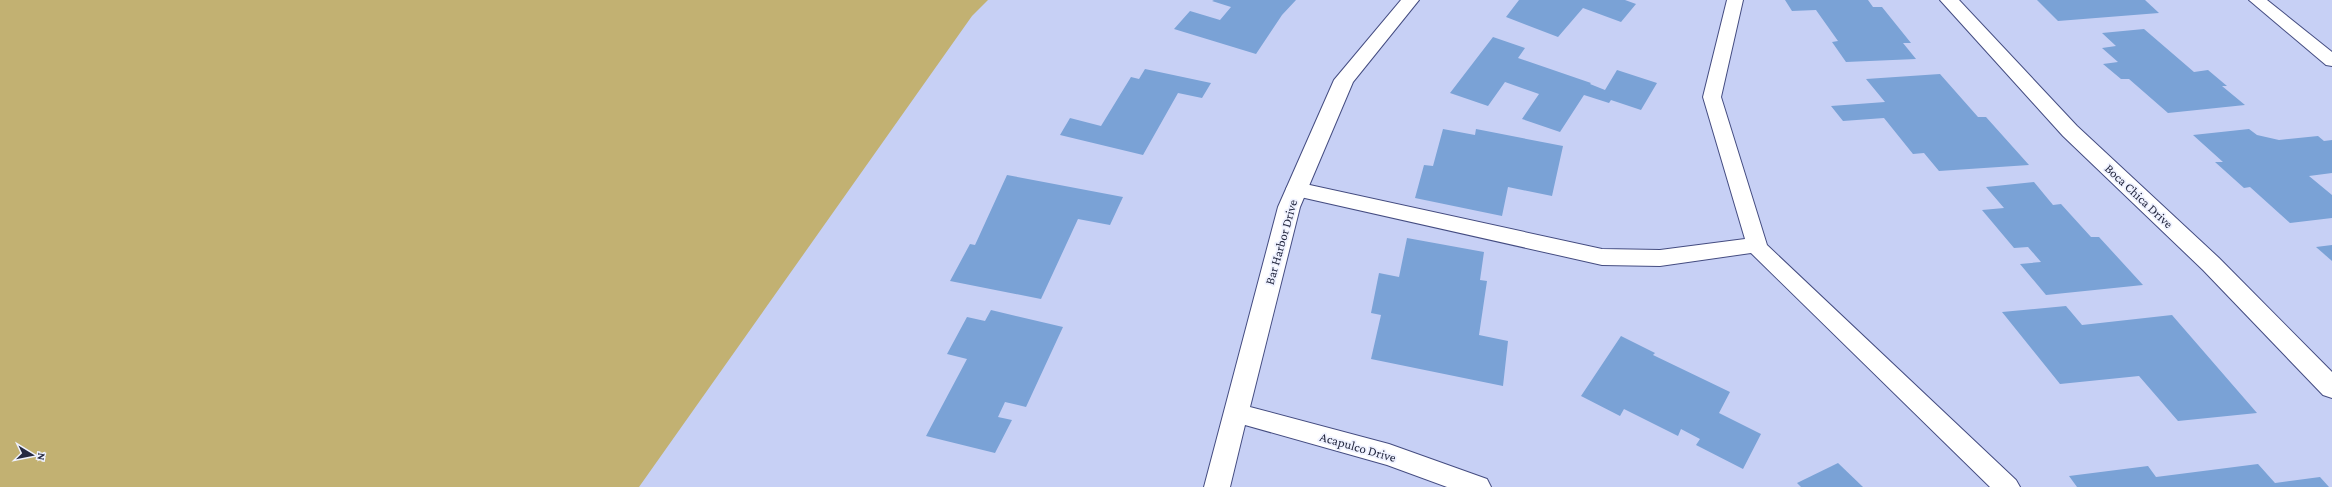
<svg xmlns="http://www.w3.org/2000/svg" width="2332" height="487" viewBox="0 0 2332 487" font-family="'Crimson Pro',serif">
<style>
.green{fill:#c2b172}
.building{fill:#7aa2d6}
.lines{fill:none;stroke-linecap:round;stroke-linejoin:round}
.service-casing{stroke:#444c81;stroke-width:2}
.minor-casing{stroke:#444c81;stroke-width:2}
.service{fill:#fff;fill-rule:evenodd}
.minor{fill:#fff;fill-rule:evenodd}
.labels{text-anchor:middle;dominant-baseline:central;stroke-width:3.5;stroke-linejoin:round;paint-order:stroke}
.street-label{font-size:13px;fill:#252941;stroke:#eff2ff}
</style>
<rect width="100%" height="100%" fill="#c7d0f5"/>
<!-- green -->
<path class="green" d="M0 0H988L972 16 639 487H0Z"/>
<!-- building -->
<g class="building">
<path d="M1214 0H1296L1282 15 1256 54 1174 29 1190 11 1220 20 1231 7 1212 1Z"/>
<path d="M1519 0H1625L1636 4 1621 22 1583 8 1558 37 1506 17Z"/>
<path d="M1785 0H1868L1873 7H1882L1911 43H1903L1916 59 1846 62 1832 42 1838 41 1816 10 1792 11Z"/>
<path d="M2037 0H2145L2159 13 2058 21Z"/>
<path d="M2144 29 2194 72 2208 70 2227 86H2222L2245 105 2168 113 2129 79H2121L2103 64 2118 62 2102 48 2116 46 2102 33Z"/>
<path d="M1493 37 1525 48 1518 58 1591 83 1590 84 1605 90 1617 70 1657 83 1641 110 1611 100 1609 103 1584 95 1560 132 1522 119 1539 94 1505 82 1488 106 1450 93Z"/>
<path d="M1145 69 1211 83 1202 98 1178 93 1143 155 1060 135 1070 118 1101 126 1131 77 1139 79Z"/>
<path d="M1940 74 1978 117H1986L2029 165 1939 171 1924 153 1913 154 1884 118 1843 121 1831 106 1885 102 1866 79Z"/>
<path d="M1443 129 1475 135 1476 129 1563 146 1552 196 1508 187 1502 216 1415 198 1424 165 1433 166Z"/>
<path d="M2249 129 2257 135 2279 140 2318 136 2324 141 2332 140V173L2309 176 2332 195V218L2290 223 2250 187 2244 188 2215 162H2223L2193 135Z"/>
<path d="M1007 175 1123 197 1110 225 1078 219 1041 299 950 281 970 244 975 245Z"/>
<path d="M2034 182 2053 205 2061 204 2091 237H2099L2143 285 2046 295 2020 264 2041 262 2028 247 2014 248 1982 210 2004 208 1986 187Z"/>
<path d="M1407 238 1484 252 1480 280 1487 281 1479 335 1508 341 1503 386 1371 359 1381 315 1371 313 1379 273 1399 277Z"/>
<path d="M2332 245V261L2316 247Z"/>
<path d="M2066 306 2082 325 2172 315 2257 413 2178 421 2139 376 2060 384 2002 312Z"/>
<path d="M991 310 1063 327 1026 407 1005 402 998 417 1012 420 995 453 926 436 967 359 947 354 967 317 985 321Z"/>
<path d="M1621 336 1655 353 1653 355 1730 392 1719 413 1761 434 1743 469 1696 445 1700 439 1681 429 1678 436 1624 409 1620 416 1581 396Z"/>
<path d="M1838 463 1863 487H1801L1797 483Z"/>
<path d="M2258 464 2275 483 2320 477 2329 487H2077L2069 476 2148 466 2156 477Z"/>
</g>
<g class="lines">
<defs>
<g id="service">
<path d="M1727 0H1743L1721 97 1767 245 2016 480 2020 487H1990L1751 253 1660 266 1602 265 1296 196 1289 194 1286 189 1289 184 1296 182 1602 249 1660 250 1745 239 1703 97Z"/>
<path d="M2249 0H2267L2332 52V66L2326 65Z"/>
</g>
<g id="minor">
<path d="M1401 0H1419L1353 82 1300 207 1250 407 1389 444 1487 479 1491 487H1447L1387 465 1245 425 1230 487H1204L1278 207 1334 80Z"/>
<path d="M1940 0H1959L2077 126 2219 258 2332 372V398L2323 395 2203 270 2063 136Z"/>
</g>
</defs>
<!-- service casing -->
<use href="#service" class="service-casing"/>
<!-- minor casing -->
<use href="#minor" class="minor-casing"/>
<!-- service -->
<use href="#service" class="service"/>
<!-- minor -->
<use href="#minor" class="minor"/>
</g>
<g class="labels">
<!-- street labels -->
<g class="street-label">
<text transform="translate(2139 196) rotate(43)">Boca Chica Drive</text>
<text transform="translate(1281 242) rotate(-74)">Bar Harbor Drive</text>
<text transform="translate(1358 447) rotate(16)">Acapulco Drive</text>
</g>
</g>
<!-- north arrow -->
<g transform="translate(32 455) rotate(100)" stroke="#eff2ff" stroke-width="3" paint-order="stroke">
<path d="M0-3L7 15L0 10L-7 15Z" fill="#252941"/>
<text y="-6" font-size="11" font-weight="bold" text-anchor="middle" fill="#252941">N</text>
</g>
</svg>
